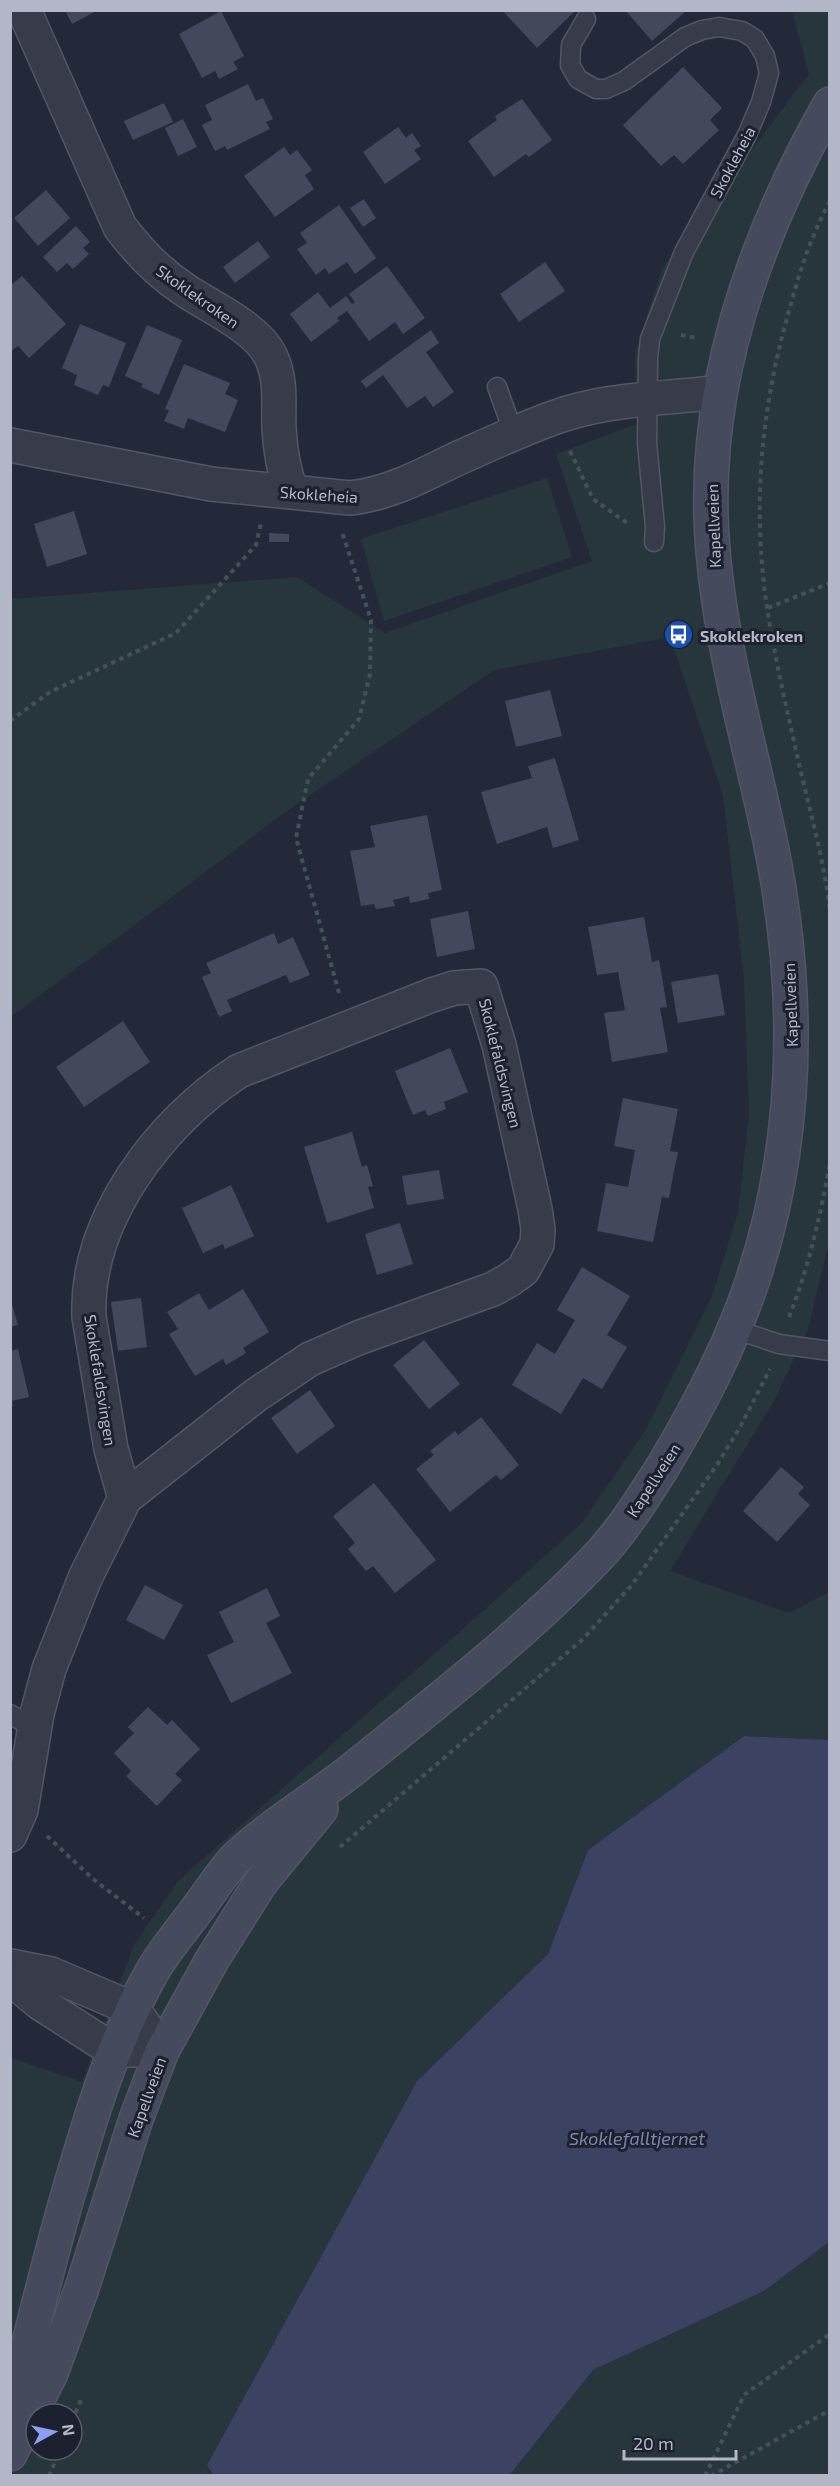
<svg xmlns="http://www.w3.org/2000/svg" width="840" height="2486" viewBox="0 0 840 2486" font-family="'Exo 2',sans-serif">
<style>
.green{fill:#27363c;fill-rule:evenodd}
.water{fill:#3b4262}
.building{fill:#44485b}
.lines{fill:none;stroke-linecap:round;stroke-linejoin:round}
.lane-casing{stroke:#535665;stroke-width:21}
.street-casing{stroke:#535665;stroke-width:36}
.secondary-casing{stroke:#535665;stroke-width:36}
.path{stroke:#445158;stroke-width:4;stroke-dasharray:4.5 4.5;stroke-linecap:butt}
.lane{stroke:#383b4a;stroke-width:18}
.street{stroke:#383b4a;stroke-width:33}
.secondary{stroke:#464a5d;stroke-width:33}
.labels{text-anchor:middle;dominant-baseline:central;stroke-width:6;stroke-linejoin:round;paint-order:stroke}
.street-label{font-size:16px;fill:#b3b6c6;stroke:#1d202f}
.poi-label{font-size:16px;font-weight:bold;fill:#b3b6c6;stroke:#1d202f;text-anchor:start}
.water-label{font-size:18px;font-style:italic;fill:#7d86ab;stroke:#1d202f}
</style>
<rect width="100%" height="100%" fill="#24293a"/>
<!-- green -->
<g class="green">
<path d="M792 11H829V1242L808 1329 775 1399 670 1571 789 1613 829 1592V1740L744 1736 588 1850 548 1954 417 2081 207 2465 213 2475H11V2058L82 2082 134 1945 179 1880 581 1524 645 1431 712 1296 738 1212 749 1114 744 980 723 795 670 637 494 670 291 808 11 1017V599L297 577 385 633 592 561 556 454 637 424 635 353 663 267 809 74ZM36 2414H72V2450H36Z"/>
<path d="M547 478 572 557 384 621 361 539Z"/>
<path d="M829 2242V2475L510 2476 593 2370 764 2291Z"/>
</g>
<!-- water -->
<path class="water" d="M744 1736 829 1740V2242L764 2291 593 2370 510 2475H213L207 2465 417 2081 548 1954 588 1850Z"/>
<!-- building -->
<g class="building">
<path d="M65 10H98L72 24Z"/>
<path d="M502 10H576L537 48Z"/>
<path d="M625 10H687L652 41Z"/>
<path d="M221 11 244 56 233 62 238 69 219 79 215 71 202 78 179 34Z"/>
<path d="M683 67 722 108 710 120 719 130 683 164 674 155 661 166 623 125Z"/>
<path d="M248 84 256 101 263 98 273 119 266 122 270 129 227 150 225 146 215 151 202 125 212 120 205 105Z"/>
<path d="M522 99 552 140 529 157 526 154 494 177 468 141 497 120 495 116Z"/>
<path d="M164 103 173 122 133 140 124 121Z"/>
<path d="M183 119 197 147 178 156 165 128Z"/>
<path d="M398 127 406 138 412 133 421 146 414 150 421 159 385 184 363 152Z"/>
<path d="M284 147 290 155 297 150 312 170 305 175 314 189 275 217 244 176Z"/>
<path d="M46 190 70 218 38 246 14 218Z"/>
<path d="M364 199 376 218 363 227 350 208Z"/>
<path d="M339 205 376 258 355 274 347 262 329 274 325 268 316 275 297 249 307 243 300 233Z"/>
<path d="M76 226 90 242 83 248 89 254 73 269 67 263 57 272 43 257Z"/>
<path d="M258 241 270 257 235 283 223 267Z"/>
<path d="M545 262 565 291 519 322 500 294Z"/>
<path d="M387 266 425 318 403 334 395 322 369 341 347 311 337 318 339 321 311 342 290 314 318 292 330 308 346 296 352 304 355 302 349 294Z"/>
<path d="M22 276 66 324 29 358 18 346 10 352V286Z"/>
<path d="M80 324 126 343 109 387 103 385 98 395 74 385 77 375 62 368Z"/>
<path d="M147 325 182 340 159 395 141 387 143 384 125 376Z"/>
<path d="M431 330 439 343 426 352 454 392 433 407 425 396 407 408 383 375 366 388 361 381Z"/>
<path d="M184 364 230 383 225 394 238 400 225 432 188 418 184 429 164 421 169 410 165 409Z"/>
<path d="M74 511 87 554 47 567 34 524Z"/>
<path d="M269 533 289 534V542H269Z"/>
<path d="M550 690 562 736 516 747 505 701Z"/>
<path d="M555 758 579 840 553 848 547 827 497 844 481 792 532 778 528 766Z"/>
<path d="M427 815 442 890 428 893 429 899 410 903 409 896 393 900 395 906 376 909 374 904 361 906 350 851 375 847 370 826Z"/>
<path d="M468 911 475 949 437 957 430 919Z"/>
<path d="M644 917 652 962 659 960 663 983 667 1007 660 1008 668 1052 612 1062 604 1013 625 1010 618 972 597 975 588 927Z"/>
<path d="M274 933 278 944 293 937 310 975 290 983 286 975 227 1000 232 1011 219 1017 202 977 211 973 206 963Z"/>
<path d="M718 974 725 1015 678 1023 671 982Z"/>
<path d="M123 1021 150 1062 84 1107 56 1067Z"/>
<path d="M450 1048 468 1092 444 1102 446 1109 428 1116 425 1110 413 1115 395 1071Z"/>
<path d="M623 1098 678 1109 670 1151 678 1152 673 1176 669 1198 662 1197 653 1242 597 1231 606 1183 628 1187 635 1150 614 1146Z"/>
<path d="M352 1132 362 1167 367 1165 373 1186 368 1187 374 1208 327 1223 304 1147Z"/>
<path d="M439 1170 444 1199 407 1205 402 1176Z"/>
<path d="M231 1185 254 1236 225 1249 223 1244 203 1253 182 1208Z"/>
<path d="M400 1223 413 1264 377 1275 365 1234Z"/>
<path d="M582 1267 630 1296 607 1335 627 1347 602 1389 583 1378 561 1414 512 1385 537 1343 555 1354 575 1320 557 1310Z"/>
<path d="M243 1289 269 1332 243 1348 246 1353 226 1365 223 1359 195 1376 169 1334 178 1329 167 1312 199 1293 209 1310Z"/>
<path d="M10 1298 18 1325 10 1327Z"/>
<path d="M141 1298 147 1347 118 1351 111 1302Z"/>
<path d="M424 1340 460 1384 429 1409 393 1365Z"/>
<path d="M18 1349 29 1397 12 1401 13 1406H10V1351Z"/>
<path d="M310 1390 335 1426 297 1454 271 1418Z"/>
<path d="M481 1417 519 1465 501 1480 496 1475 450 1512 416 1469 434 1455 430 1451 455 1431 458 1435Z"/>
<path d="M781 1467 804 1487 798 1494 810 1505 777 1542 743 1511Z"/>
<path d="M374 1483 436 1560 395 1593 373 1566 366 1571 348 1549 355 1543 333 1516Z"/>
<path d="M145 1585 183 1605 164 1640 126 1620Z"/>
<path d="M267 1588 280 1616 266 1623 292 1673 231 1703 207 1655 234 1642 219 1612Z"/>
<path d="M148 1707 167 1725 172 1720 200 1749 175 1774 182 1780 157 1806 126 1776 131 1771 114 1753 134 1733 128 1727Z"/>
</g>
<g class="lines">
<defs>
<g id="lane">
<path d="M586 19 571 45 570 65 578 79 596 89H606L624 81 685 37 702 30 719 27 742 31 755 39 765 56 769 73 761 102 747 135 684 252 650 339 648 358 647 443 655 527 654 542"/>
<path d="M497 387 514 434"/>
<path d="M734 1329 779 1344 830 1351"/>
<path d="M10 1714 35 1729"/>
</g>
<g id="street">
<path d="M24 10 120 227C138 251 159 273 185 290 210 307 258 328 271 357 282 381 278 403 279 428 280 450 284 471 291 491"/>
<path d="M10 445 211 484 350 498C386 494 416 479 448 463 483 447 517 431 553 418 607 398 664 399 720 392"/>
<path d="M10 1835 21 1810 37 1714 49 1669 85 1578 125 1498 256 1395 310 1359 358 1338 493 1289 509 1280 523 1270 537 1244 538 1229 535 1209 499 1045 481 986 454 988 432 995 239 1071C160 1122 85 1220 89 1317L111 1449 125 1498"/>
<path d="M10 1966 51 1974 133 2009 162 2051"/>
<path d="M10 1978 40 2003 113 2050H142"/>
</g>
<g id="secondary">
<path d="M10 2421C27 2349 45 2277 65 2205 88 2125 111 2045 152 1972 165 1949 183 1929 198 1908 211 1891 223 1871 238 1856 272 1824 317 1798 353 1769 435 1703 519 1638 592 1563 620 1535 641 1501 662 1468 698 1408 731 1346 753 1279 803 1127 800 967 764 813 742 714 714 617 711 516 707 371 759 229 830 104"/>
<path d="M10 2454 51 2373 82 2288 136 2119 162 2051 212 1960 261 1882 321 1809"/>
</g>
</defs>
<!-- lane casing -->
<use href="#lane" class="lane-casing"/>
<!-- street casing -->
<use href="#street" class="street-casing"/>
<!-- secondary casing -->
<use href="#secondary" class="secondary-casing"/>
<!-- path -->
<g class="path">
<path d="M830 201C811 236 799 273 789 311 759 416 751 518 770 626 777 666 786 706 795 746 807 801 823 854 830 910"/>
<path d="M681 335 697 338"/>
<path d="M570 451 593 499 627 523"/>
<path d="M768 608 830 583"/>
<path d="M10 721 50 692 176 633 256 545 261 523"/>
<path d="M339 993 296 838 308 779 359 719 370 674 371 620 342 532"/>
<path d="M789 1317C809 1267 820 1216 830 1163"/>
<path d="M47 1836 93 1879 144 1918"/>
<path d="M340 1847 583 1639 631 1586 717 1465 739 1429 770 1369"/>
<path d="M72 2421 81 2400"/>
<path d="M49 2476 60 2450"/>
<path d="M705 2476 744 2395 830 2334"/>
<path d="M711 2476 830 2410"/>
</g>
<!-- lane -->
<use href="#lane" class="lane"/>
<!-- street -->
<use href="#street" class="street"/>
<!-- secondary -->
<use href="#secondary" class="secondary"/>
</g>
<!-- icons -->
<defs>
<symbol id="bus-disc" viewBox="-11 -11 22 22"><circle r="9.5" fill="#1a4fb4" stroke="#1d202f"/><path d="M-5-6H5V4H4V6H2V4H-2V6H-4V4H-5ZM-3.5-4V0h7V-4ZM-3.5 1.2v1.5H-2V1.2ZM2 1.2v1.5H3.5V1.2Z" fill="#fff"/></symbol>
</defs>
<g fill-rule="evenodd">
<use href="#bus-disc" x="662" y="618" width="33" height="33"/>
</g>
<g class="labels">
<!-- street labels -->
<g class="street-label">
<text transform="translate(732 162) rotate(-62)">Skokleheia</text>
<text transform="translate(198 296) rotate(35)">Skoklekroken</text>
<text transform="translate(319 494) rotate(4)">Skokleheia</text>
<text transform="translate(713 526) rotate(-92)">Kapellveien</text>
<text transform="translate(790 1005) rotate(-92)">Kapellveien</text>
<text transform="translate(501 1063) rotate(76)">Skoklefaldsvingen</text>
<text transform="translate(101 1380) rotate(81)">Skoklefaldsvingen</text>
<text transform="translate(653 1480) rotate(-57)">Kapellveien</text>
<text transform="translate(146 2097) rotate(-70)">Kapellveien</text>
</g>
<!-- poi labels -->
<g class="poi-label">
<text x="700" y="635">Skoklekroken</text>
</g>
<!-- water labels -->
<g class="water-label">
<text x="637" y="2138">Skoklefalltjernet</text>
</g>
</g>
<!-- border -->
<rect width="840" height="2486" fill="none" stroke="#b3b6c6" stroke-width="24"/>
<!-- north arrow -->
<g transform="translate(54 2432) rotate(82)"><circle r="28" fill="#1d202f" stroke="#595c6b" stroke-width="1.5"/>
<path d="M0-4.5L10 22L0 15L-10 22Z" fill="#8e9ef0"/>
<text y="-9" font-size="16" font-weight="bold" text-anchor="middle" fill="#b3b6c6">N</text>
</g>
<!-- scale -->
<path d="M624 2450v9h112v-9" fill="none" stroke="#b3b6c6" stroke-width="3"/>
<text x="633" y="2450" font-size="18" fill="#b3b6c6" stroke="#1d202f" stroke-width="4.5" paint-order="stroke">20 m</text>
</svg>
